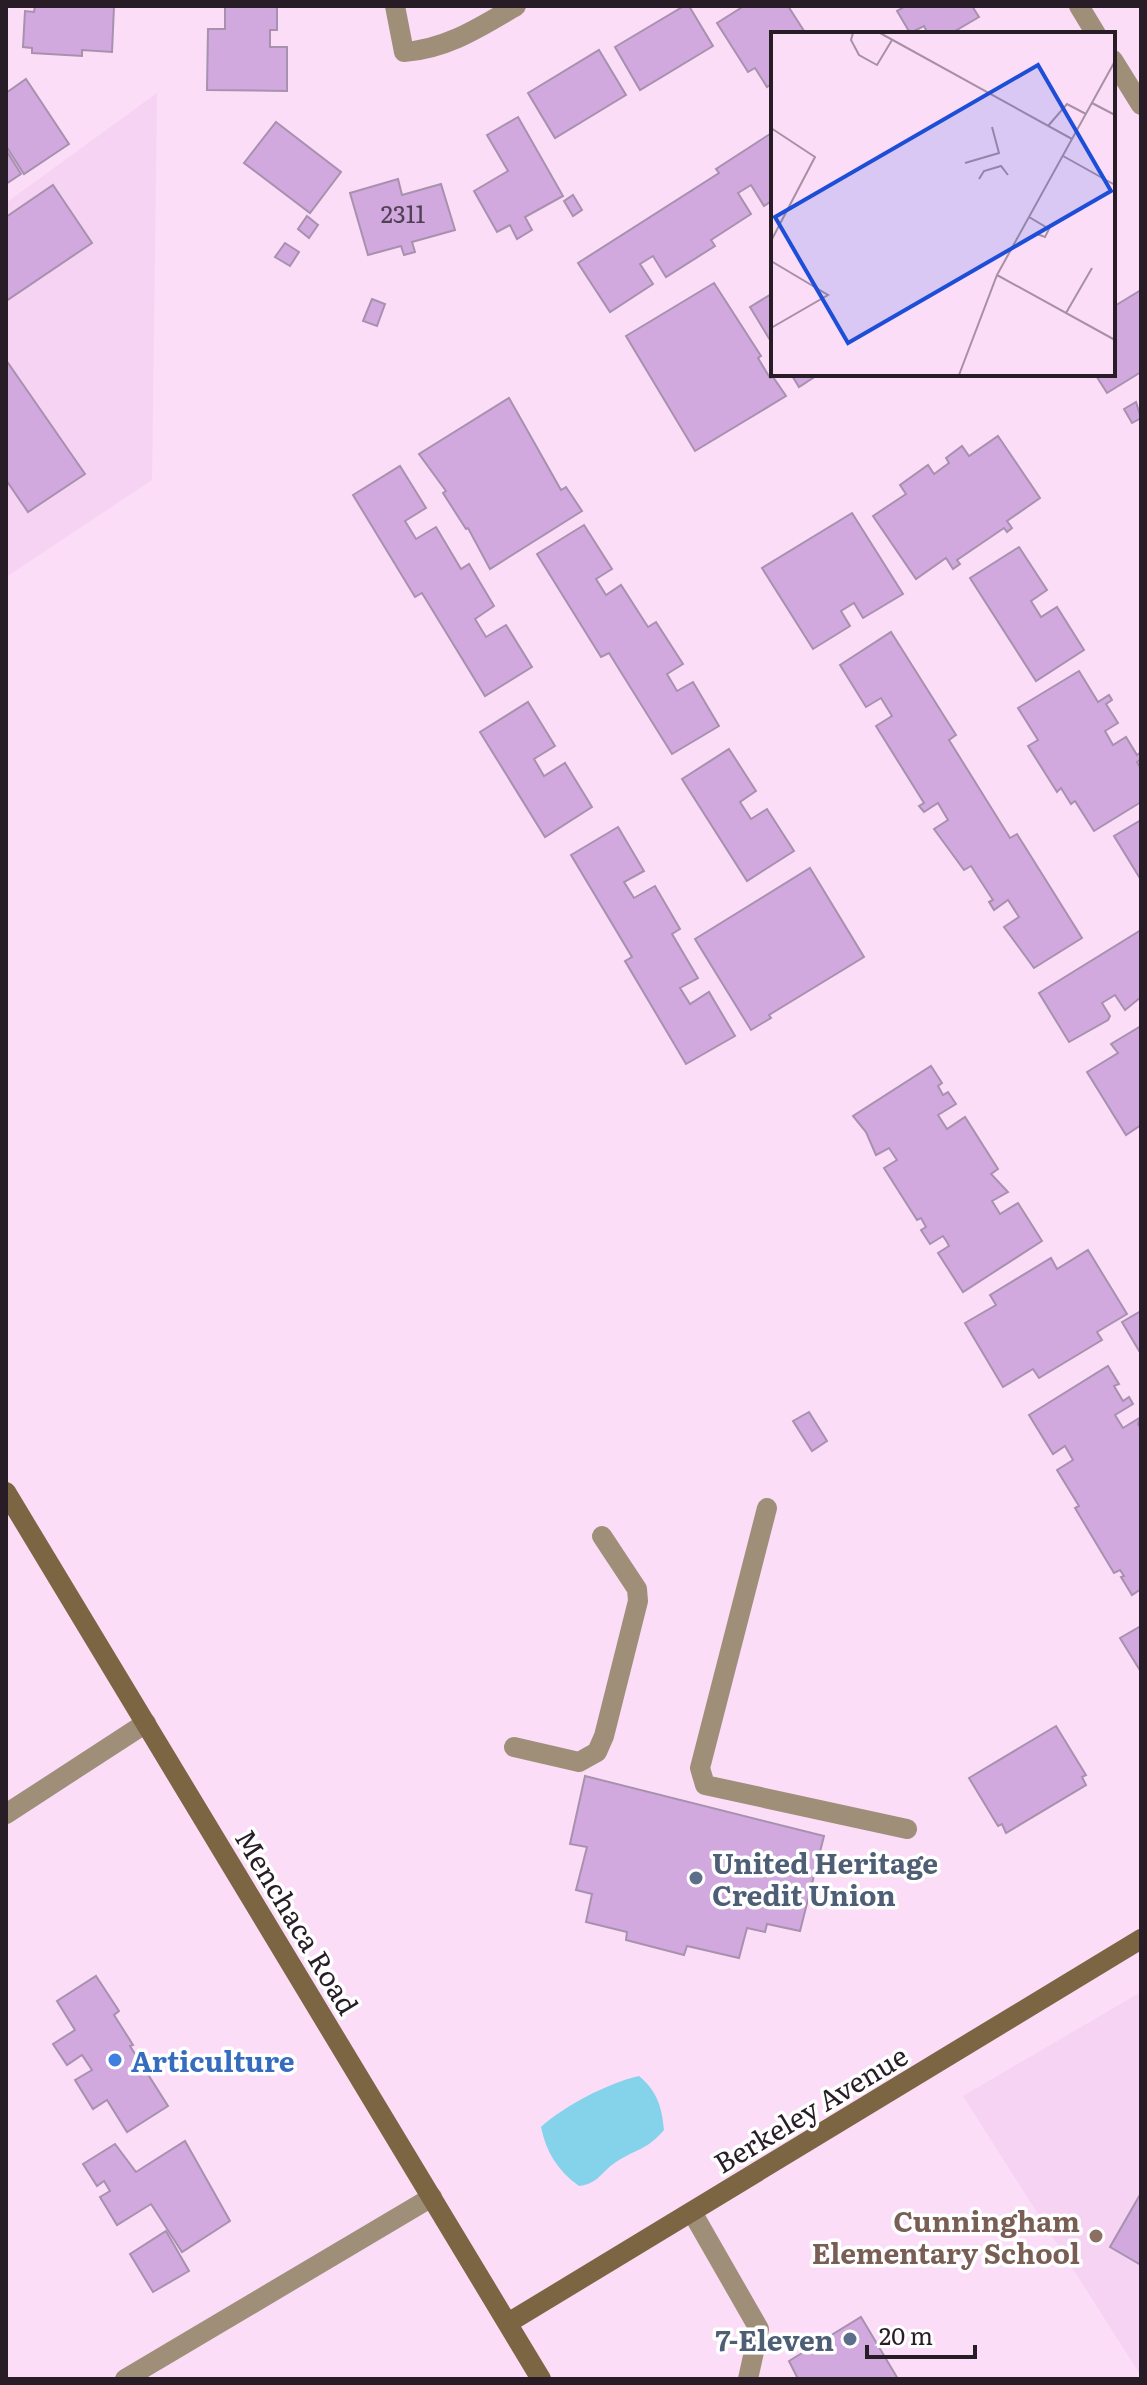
<svg xmlns="http://www.w3.org/2000/svg" width="1147" height="2385" viewBox="0 0 1147 2385" font-family="Literata,serif">
<style>
.built{fill:#f6d2f3}
.water{fill:#84d3eb}
.building{fill:#d2a9de;stroke:#a791ae;stroke-width:2}
.lines{fill:none;stroke-linecap:round;stroke-linejoin:round}
.lane{stroke:#9f8f78;stroke-width:20}
.street{stroke:#9f8f78;stroke-width:20}
.secondary{stroke:#7c6542;stroke-width:20}
.service-dot{fill:#5c6f8a;stroke:#fff;stroke-width:3}
.shop-dot{fill:#3f7fe0;stroke:#fff;stroke-width:3}
.education-dot{fill:#8d6e63;stroke:#fff;stroke-width:3}
.labels{text-anchor:middle;dominant-baseline:central;stroke-width:7;stroke-linejoin:round;paint-order:stroke}
.number-label{font-size:24px;fill:#524055}
.service-label{font-size:28px;font-weight:bold;fill:#4e5e75;stroke:#fff;text-anchor:start}
.street-label{font-size:28px;fill:#281d27;stroke:#fff}
.shop-label{font-size:28px;font-weight:bold;fill:#366cbe;stroke:#fff;text-anchor:start}
.education-label{font-size:28px;font-weight:bold;fill:#785e54;stroke:#fff;text-anchor:end}
.inset-road{fill:none;stroke:#a790a4;stroke-width:2}
.view{fill:#1d4ed8;fill-opacity:0.15;stroke:#1d4ed8;stroke-width:4}
.inset-edge{fill:none;stroke:#281d27;stroke-width:4}
</style>
<rect width="100%" height="100%" fill="#fbddf8"/>
<!-- built -->
<g class="built">
<path d="M157 93 152 480 6 577V203Z"/>
<path d="M1141 1992V2376L963 2096Z"/>
</g>
<!-- water -->
<path class="water" d="M639 2076C657 2091 662 2107 664 2130 647 2150 636 2149 616 2162 601 2172 598 2184 579 2186 558 2171 546 2152 541 2127 564 2106 608 2083 639 2076Z"/>
<!-- building -->
<g class="building">
<path d="M35 6H114L112 52 82 50V56L32 53V48L23 47 25 11 34 12Z"/>
<path d="M225 6H277V30H270V47H287V91L207 90 208 29H225Z"/>
<path d="M684 6H689L713 46 640 90 615 47Z"/>
<path d="M744 6H788L806 34H773V83L767 87 755 68 748 72 717 23Z"/>
<path d="M906 6H972L979 17 950 34H928L924 26 910 33 897 11Z"/>
<path d="M599 50 626 95 555 138 528 93Z"/>
<path d="M26 79 69 144 24 174 6 146V93Z"/>
<path d="M518 117 563 196 525 217 532 230 517 239 510 225 497 232 474 191 508 171 487 135Z"/>
<path d="M276 122 341 172 310 213 244 163Z"/>
<path d="M773 132V200L764 206 751 185 738 193 751 214 711 240 715 246 666 277 653 256 640 264 653 284 610 312 578 263 719 173 716 169Z"/>
<path d="M6 150 21 174 6 184Z"/>
<path d="M398 179 402 195 441 184 455 230 412 242 415 252 404 255 401 246 368 255 350 193Z"/>
<path d="M53 185 92 243 6 301V217Z"/>
<path d="M573 195 582 210 573 216 564 201Z"/>
<path d="M307 216 318 225 309 238 298 229Z"/>
<path d="M285 243 299 252 290 266 275 257Z"/>
<path d="M714 283 761 356 758 358 770 378 773 377 786 396 695 451 626 336Z"/>
<path d="M1141 290V372L1107 393 1095 374H1113V307Z"/>
<path d="M773 293V345L750 307Z"/>
<path d="M372 299 385 304 377 326 363 321Z"/>
<path d="M6 360 85 474 28 512 6 480Z"/>
<path d="M791 374H819L799 387Z"/>
<path d="M509 398 561 490 566 487 582 511 490 569 468 528 466 529 443 493 446 491 419 454Z"/>
<path d="M1136 402 1141 418 1132 423 1124 409Z"/>
<path d="M998 436 1040 498 1007 521 1012 528 1007 532 1004 528 957 560 960 564 953 569 946 558 916 579 873 516 906 494 900 485 928 465 934 474 949 463 946 458 962 446 969 456Z"/>
<path d="M400 466 426 508 405 521 416 539 436 527 461 569 469 564 494 606 475 619 486 637 506 625 532 667 485 696 422 593 415 597 353 495Z"/>
<path d="M852 513 903 594 863 618 854 603 841 611 850 626 813 649 762 568Z"/>
<path d="M584 525 612 569 596 579 606 595 621 585 648 627 656 622 683 664 667 674 677 691 693 682 719 726 672 754 609 653 601 657 537 554Z"/>
<path d="M1019 547 1047 590 1031 601 1041 617 1057 607 1084 650 1036 681 970 578Z"/>
<path d="M891 632 956 735 949 740 1010 838 1017 834 1082 938 1034 968 1004 927 1019 917 1008 900 994 910 989 902 993 900 971 866 964 870 934 829 948 820 938 803 924 812 919 806 924 803 876 726 892 716 881 698 866 707 840 665Z"/>
<path d="M1079 671 1098 702 1109 695 1112 700 1106 704 1118 723 1105 731 1113 745 1126 737 1137 755 1141 752V759L1137 762 1141 769V802L1094 831 1075 801 1071 804 1061 788 1057 792 1028 746 1038 740 1018 708Z"/>
<path d="M528 702 555 746 534 759 544 776 565 763 592 807 545 837 480 732Z"/>
<path d="M729 749 756 791 740 802 751 819 767 809 794 851 747 881 682 779Z"/>
<path d="M1141 820V880L1114 836Z"/>
<path d="M618 827 644 871 624 882 634 898 655 886 680 929 672 934 698 978 680 988 690 1004 709 992 735 1036 686 1064 625 961 632 957 571 855Z"/>
<path d="M810 868 864 957 769 1015 771 1018 751 1030 695 939Z"/>
<path d="M1141 930V997L1125 1010 1115 995 1102 1003 1110 1016 1108 1020 1069 1042 1039 993Z"/>
<path d="M1141 1026V1125L1126 1135 1087 1072 1118 1053 1111 1044Z"/>
<path d="M931 1066 942 1083 938 1086 943 1095 948 1092 956 1104 938 1115 947 1129 965 1117 998 1169 991 1174 1008 1192 992 1201 1000 1214 1018 1203 1042 1241 963 1292 938 1253 949 1246 947 1242 943 1236 930 1244 921 1230 926 1227 921 1218 917 1220 884 1168 897 1160 889 1148 876 1155 866 1132 853 1116Z"/>
<path d="M1088 1250 1127 1314 1097 1332 1102 1340 1039 1378 1033 1369 1003 1387 965 1323 996 1305 990 1295 1051 1258 1057 1269Z"/>
<path d="M1141 1311V1354L1122 1322Z"/>
<path d="M1108 1366 1119 1384 1114 1386 1123 1401 1129 1397 1133 1404 1115 1415 1123 1428 1141 1417 1138 1424 1141 1429V1589L1132 1595 1121 1577 1124 1576 1120 1570 1114 1573 1075 1508 1079 1506 1057 1470 1073 1460 1065 1446 1053 1454 1029 1415Z"/>
<path d="M809 1412 827 1441 812 1451 793 1421Z"/>
<path d="M1141 1626V1672L1120 1638Z"/>
<path d="M1056 1726 1086 1775 1082 1777 1086 1785 1006 1833 1002 1824 998 1826 969 1778Z"/>
<path d="M585 1776 824 1836 800 1931 767 1924 765 1932 747 1928 739 1958 687 1946 684 1955 626 1940 627 1932 586 1922 592 1894 576 1890 587 1847 570 1844Z"/>
<path d="M96 1976 119 2011 114 2015 133 2045 130 2046 168 2106 127 2132 107 2100 93 2109 75 2080 92 2070 82 2055 67 2065 53 2044 75 2030 57 2001Z"/>
<path d="M185 2141 230 2221 182 2252 151 2204 117 2225 100 2197 110 2191 104 2181 97 2186 83 2164 115 2144 136 2172Z"/>
<path d="M1141 2193V2265L1110 2247Z"/>
<path d="M166 2231 189 2271 153 2292 130 2254Z"/>
<path d="M861 2317 898 2379H798L789 2361Z"/>
</g>
<g class="lines">
<!-- lane -->
<g class="lane">
<path d="M767 1508 700 1768 705 1785 907 1829"/>
<path d="M514 1747 579 1762 597 1752 604 1736 638 1601 637 1589 602 1536"/>
<path d="M6 1814 146 1723"/>
<path d="M692 2212 759 2329 748 2379"/>
</g>
<!-- street -->
<g class="street">
<path d="M395 6 404 52C447 49 480 27 516 6"/>
<path d="M1079 6 1096 34"/>
<path d="M1113 60 1141 105"/>
<path d="M125 2379 432 2197"/>
</g>
<!-- secondary -->
<g class="secondary">
<path d="M6 1492 541 2379"/>
<path d="M508 2323 1141 1939"/>
</g>
</g>
<!-- markers -->
<g class="service-dot">
<circle cx="696" cy="1878" r="8"/>
<circle cx="850" cy="2339" r="8"/>
</g>
<circle class="shop-dot" cx="115" cy="2060" r="8"/>
<circle class="education-dot" cx="1096" cy="2236" r="8"/>
<g class="labels">
<!-- number labels -->
<g class="number-label">
<text x="403" y="212">2311</text>
</g>
<!-- service labels -->
<g class="service-label">
<text x="712" y="1862">United Heritage<tspan x="712" dy="32">Credit Union</tspan></text>
<text x="834" y="2339" text-anchor="end">7-Eleven</text>
</g>
<!-- street labels -->
<g class="street-label">
<text transform="translate(298 1921) rotate(59)">Menchaca Road</text>
<text transform="translate(810 2108) rotate(-31)">Berkeley Avenue</text>
</g>
<!-- shop labels -->
<g class="shop-label">
<text x="131" y="2060">Articulture</text>
</g>
<!-- education labels -->
<g class="education-label">
<text x="1080" y="2220">Cunningham<tspan x="1080" dy="32">Elementary School</tspan></text>
</g>
</g>
<!-- overview -->
<g transform="translate(771 32)">
<rect width="344" height="344" fill="#fbddf8"/>
<path class="inset-road" d="M82 1 80 8 88 23 106 33 121 8M109 1 301 107M321 71 344 83M277 94 296 72 315 82M0 96 44 125 0 209M292 124 344 153M194 131 228 121 221 95M208 147 213 139 230 134 237 143M258 185 278 197 274 205 266 202M0 229 57 263 0 296M226 243 344 308M295 281 321 236M188 343 226 243 344 29"/>
<path class="view" d="M267 33 340 159 77 311 4 185Z"/>
<rect width="344" height="344" class="inset-edge"/>
</g>
<!-- border -->
<rect width="1147" height="2385" fill="none" stroke="#281d27" stroke-width="16"/>
<!-- scale -->
<path d="M867 2345v12h108v-12" fill="none" stroke="#281d27" stroke-width="4"/>
<text x="879" y="2345" font-size="24" fill="#281d27" stroke="#ffffff" stroke-width="6" paint-order="stroke">20 m</text>
</svg>
